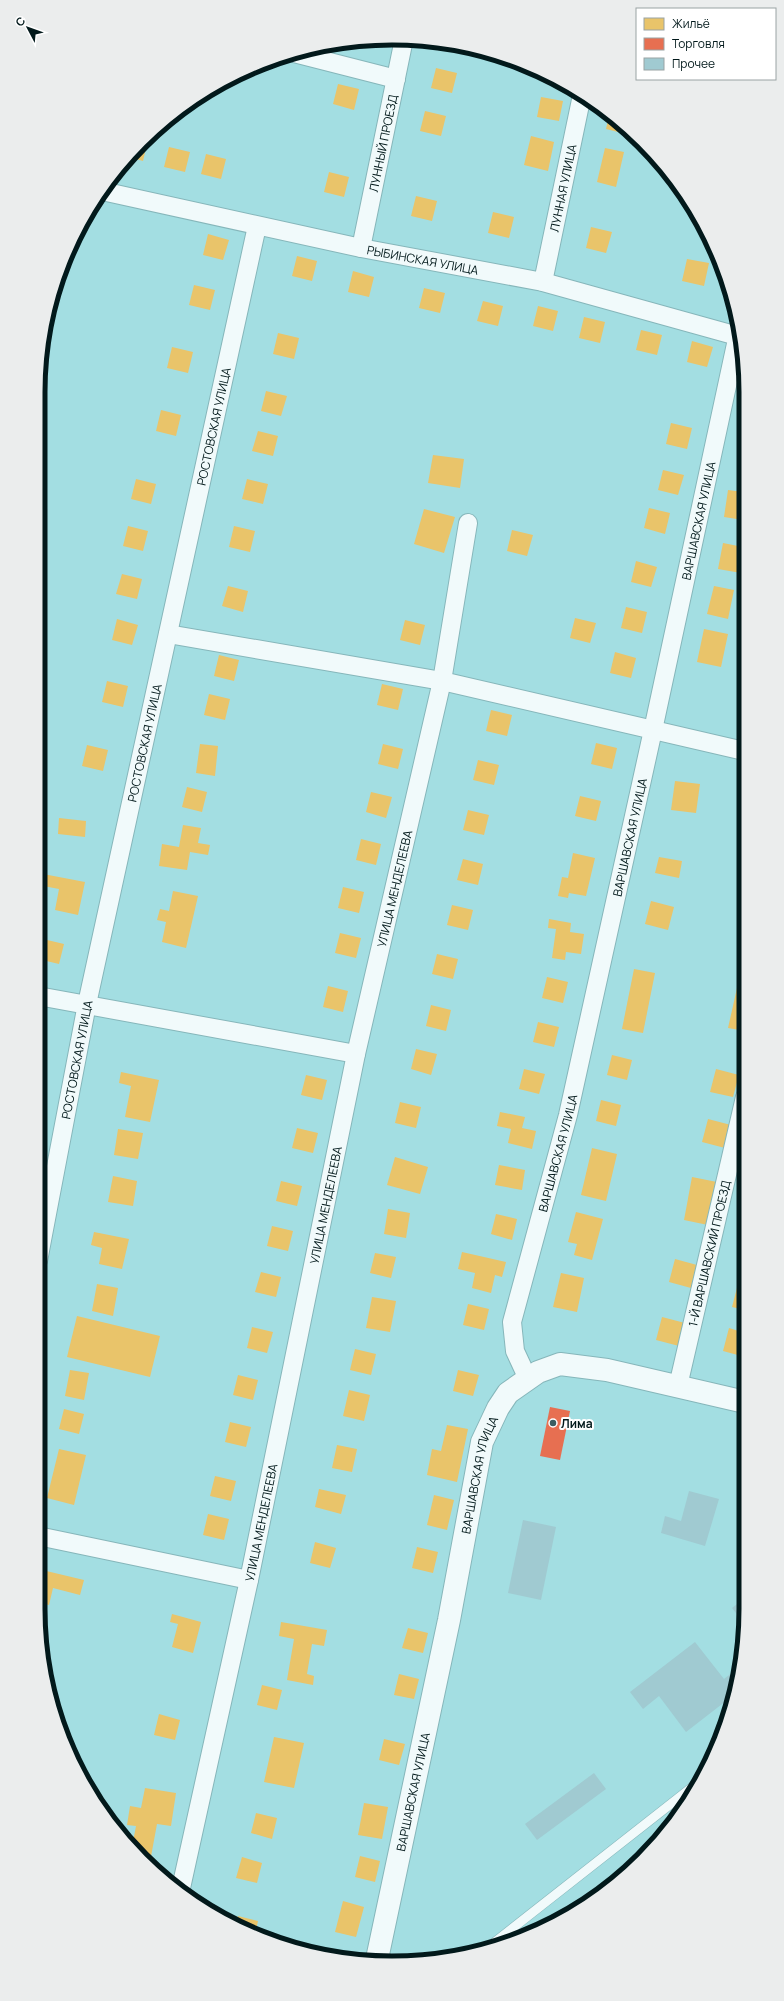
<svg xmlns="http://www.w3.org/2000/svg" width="784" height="2001" viewBox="0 0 784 2001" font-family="Manrope,sans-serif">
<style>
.homes{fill:#e9c46a}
.shops{fill:#e76f51}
.building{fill:#a0cad1}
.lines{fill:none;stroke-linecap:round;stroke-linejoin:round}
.service-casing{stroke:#86b6ba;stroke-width:10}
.minor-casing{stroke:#86b6ba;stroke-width:20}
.secondary-casing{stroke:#86b6ba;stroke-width:24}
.service{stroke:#f1fafb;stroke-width:9}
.minor{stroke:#f1fafb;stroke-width:18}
.secondary{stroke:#f1fafb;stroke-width:22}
.poi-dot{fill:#3a5e61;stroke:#fff;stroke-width:1.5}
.labels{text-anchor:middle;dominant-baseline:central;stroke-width:4;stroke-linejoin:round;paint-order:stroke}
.street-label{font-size:12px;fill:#02191b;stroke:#fff}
.poi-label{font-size:12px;font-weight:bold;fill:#02191b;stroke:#fff;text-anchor:start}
.rim{fill:none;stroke:#02191b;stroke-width:5}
</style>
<rect width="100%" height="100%" fill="#a3dee2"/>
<!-- homes -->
<g class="homes">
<path d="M437 42 459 46V49Z"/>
<path d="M436 68 457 73 452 93 431 88Z"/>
<path d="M338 84 359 89 354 110 333 104Z"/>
<path d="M541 97 563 101 559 121 537 117Z"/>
<path d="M425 111 446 116 441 136 420 131Z"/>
<path d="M609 116 627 131 626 134 606 129Z"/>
<path d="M531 136 554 142 548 171 524 165Z"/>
<path d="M146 140H148L143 161 129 157Z"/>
<path d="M169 147 190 152 185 172 164 167Z"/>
<path d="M605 148 624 152 616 187 597 182Z"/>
<path d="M206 154 226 159 221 179 201 174Z"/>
<path d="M329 172 349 177 344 197 324 192Z"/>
<path d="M416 196 437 201 432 221 411 216Z"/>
<path d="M493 212 514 217 509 238 488 233Z"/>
<path d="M591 227 612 232 606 253 586 248Z"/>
<path d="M208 234 229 240 223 260 203 255Z"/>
<path d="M297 256 317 261 312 281 292 276Z"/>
<path d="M687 259 709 263 704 286 682 281Z"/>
<path d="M353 271 374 277 369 297 348 292Z"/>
<path d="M194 285 215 290 210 310 189 305Z"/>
<path d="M424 288 445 293 440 313 419 308Z"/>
<path d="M483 301 503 306 498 326 477 321Z"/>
<path d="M538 306 558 311 553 331 533 326Z"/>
<path d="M584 317 605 322 600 343 579 338Z"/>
<path d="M641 330 662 335 657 355 636 350Z"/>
<path d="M278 333 299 338 294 359 273 354Z"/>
<path d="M692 341 713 347 707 367 687 362Z"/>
<path d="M172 347 193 352 188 373 167 368Z"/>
<path d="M266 391 287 396 281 416 261 411Z"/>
<path d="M161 410 181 415 176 436 156 431Z"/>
<path d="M671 423 692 428 687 449 666 444Z"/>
<path d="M258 431 278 436 273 456 252 451Z"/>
<path d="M743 449V477L737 476Z"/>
<path d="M433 455 464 459 460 488 428 483Z"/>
<path d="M663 470 684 475 678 495 658 490Z"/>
<path d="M136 479 156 484 151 504 131 499Z"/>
<path d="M247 479 268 484 263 504 242 499Z"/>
<path d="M728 490 743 492V520L724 517Z"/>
<path d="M649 508 670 513 665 534 644 528Z"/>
<path d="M424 509 455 517 444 553 414 544Z"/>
<path d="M128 526 148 531 143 551 123 546Z"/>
<path d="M234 526 255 531 250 552 229 547Z"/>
<path d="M512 530 533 535 527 556 507 551Z"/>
<path d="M723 543 743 547 741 573 718 569Z"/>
<path d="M636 561 657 567 651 587 631 582Z"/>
<path d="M122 574 142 579 137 599 116 594Z"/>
<path d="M228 586 248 591 243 612 222 606Z"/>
<path d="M714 586 734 590 728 619 707 614Z"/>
<path d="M626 607 647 612 642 633 621 628Z"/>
<path d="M575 618 596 623 590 643 570 638Z"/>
<path d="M117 619 138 625 132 645 112 640Z"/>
<path d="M405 620 425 625 420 645 400 640Z"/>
<path d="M704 629 728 634 721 667 697 662Z"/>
<path d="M615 652 636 658 631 678 610 673Z"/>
<path d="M219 655 239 660 234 681 214 676Z"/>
<path d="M107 681 128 686 123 707 102 702Z"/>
<path d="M382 684 403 689 398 710 377 705Z"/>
<path d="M209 694 230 699 225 720 204 715Z"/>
<path d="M491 710 512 715 507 736 486 731Z"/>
<path d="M596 743 617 748 612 769 591 764Z"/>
<path d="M200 744 218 746 215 776 196 773Z"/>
<path d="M383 744 403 749 398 769 378 764Z"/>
<path d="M87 745 108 750 103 771 82 766Z"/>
<path d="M478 760 499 765 494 785 473 780Z"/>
<path d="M675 781 700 784 696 813 671 810Z"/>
<path d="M187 787 207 792 202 812 182 807Z"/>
<path d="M371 792 392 797 386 818 366 812Z"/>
<path d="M580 796 601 801 596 821 575 816Z"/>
<path d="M468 810 489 815 484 835 463 830Z"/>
<path d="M59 818 86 821 85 837 58 834Z"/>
<path d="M183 825 201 828 198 843 210 845 208 855 190 852 187 870 159 866 162 844 179 847Z"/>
<path d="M361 839 381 844 376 865 356 860Z"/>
<path d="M573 853 595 858 586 896 569 893 568 898 558 896 562 877 568 878Z"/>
<path d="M659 857 682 861 679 878 655 873Z"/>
<path d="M463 859 483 864 478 885 457 880Z"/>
<path d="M38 873 85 882 78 915 55 910 59 889 38 885Z"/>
<path d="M343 887 364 892 359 913 338 908Z"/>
<path d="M173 891 198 896 186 948 162 942 166 922 157 920 160 909 169 911Z"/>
<path d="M651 901 674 907 668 930 645 924Z"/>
<path d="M452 905 473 910 468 930 447 925Z"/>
<path d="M549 919 571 923 570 932 584 934 581 954 566 952 565 960 552 958 556 929 548 928Z"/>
<path d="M340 933 361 938 356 958 335 953Z"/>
<path d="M744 936V948H741Z"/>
<path d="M43 939 64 944 59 964 38 959Z"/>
<path d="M437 954 458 959 453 979 432 974Z"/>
<path d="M634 969 655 973 643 1033 622 1029Z"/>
<path d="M547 977 568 982 563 1003 542 998Z"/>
<path d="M328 986 348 991 343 1012 323 1007Z"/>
<path d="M737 988 744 990 745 1031 728 1028Z"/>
<path d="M431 1005 451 1010 446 1031 426 1026Z"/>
<path d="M538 1022 559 1027 554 1047 533 1042Z"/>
<path d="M416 1049 437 1054 431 1075 411 1069Z"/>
<path d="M612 1055 632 1060 627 1080 607 1075Z"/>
<path d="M38 1060 47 1062 42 1083 38 1082Z"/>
<path d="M524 1069 545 1074 539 1094 519 1089Z"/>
<path d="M716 1069 739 1075 733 1097 710 1092Z"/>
<path d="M121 1072 159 1080 150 1122 125 1117 131 1086 119 1083Z"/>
<path d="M306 1075 327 1080 322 1100 301 1095Z"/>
<path d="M601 1100 621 1105 616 1126 596 1121Z"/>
<path d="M400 1102 421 1107 416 1128 395 1123Z"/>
<path d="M500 1112 525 1117 522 1128 536 1131 532 1149 508 1143 511 1129 497 1126Z"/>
<path d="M708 1119 731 1125 725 1148 702 1142Z"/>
<path d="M297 1128 318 1133 313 1153 292 1148Z"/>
<path d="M118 1129 143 1133 138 1159 114 1155Z"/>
<path d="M592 1148 617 1154 606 1201 581 1195Z"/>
<path d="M395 1157 428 1167 420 1194 387 1185Z"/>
<path d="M499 1165 525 1170 522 1190 495 1185Z"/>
<path d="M113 1176 137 1181 133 1206 108 1202Z"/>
<path d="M692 1177 717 1182 708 1225 684 1220Z"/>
<path d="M281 1181 302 1186 297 1206 276 1201Z"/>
<path d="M388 1209 410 1213 406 1238 384 1234Z"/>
<path d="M576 1212 603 1219 592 1260 574 1255 577 1244 568 1242Z"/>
<path d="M496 1214 517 1219 512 1240 491 1234Z"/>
<path d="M272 1226 293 1231 288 1251 267 1246Z"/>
<path d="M94 1232 129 1239 122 1269 99 1264 102 1248 91 1245Z"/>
<path d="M462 1252 506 1262 502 1277 495 1275 491 1293 472 1288 475 1273 458 1269Z"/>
<path d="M375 1253 396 1257 391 1278 370 1273Z"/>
<path d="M675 1259 697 1265 691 1288 669 1282Z"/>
<path d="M261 1272 281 1277 276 1297 255 1292Z"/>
<path d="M561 1273 584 1278 577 1312 553 1307Z"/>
<path d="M97 1284 118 1288 113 1316 92 1311Z"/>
<path d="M738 1284 745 1286V1310L732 1307Z"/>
<path d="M372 1297 396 1301 390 1332 366 1328Z"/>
<path d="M468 1304 489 1309 484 1330 463 1325Z"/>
<path d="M77 1316 160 1336 150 1377 67 1357Z"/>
<path d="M662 1317 685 1323 679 1346 656 1340Z"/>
<path d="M252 1327 273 1332 267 1353 247 1348Z"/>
<path d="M729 1328 745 1333V1357L723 1351Z"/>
<path d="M355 1349 376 1354 371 1375 350 1370Z"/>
<path d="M70 1370 89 1373 84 1400 65 1396Z"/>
<path d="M458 1370 479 1375 473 1396 453 1391Z"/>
<path d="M238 1375 258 1380 253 1400 233 1395Z"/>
<path d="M349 1390 370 1395 364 1421 343 1416Z"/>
<path d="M64 1409 84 1414 79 1434 59 1429Z"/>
<path d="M230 1422 251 1427 246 1447 225 1442Z"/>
<path d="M447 1425 468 1429 457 1482 427 1475 432 1449 441 1451Z"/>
<path d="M337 1445 357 1449 352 1472 332 1468Z"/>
<path d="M59 1449 86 1455 74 1505 47 1498Z"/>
<path d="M215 1476 236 1481 231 1501 210 1496Z"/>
<path d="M319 1489 346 1495 341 1514 315 1507Z"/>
<path d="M434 1495 454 1500 447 1530 427 1525Z"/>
<path d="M208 1514 229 1519 224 1540 203 1535Z"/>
<path d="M315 1542 336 1548 330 1568 310 1563Z"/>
<path d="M417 1547 438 1552 433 1573 412 1568Z"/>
<path d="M38 1569 84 1580 80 1595 53 1588 49 1605 38 1602Z"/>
<path d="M172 1614 201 1622 193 1653 172 1647 178 1624 170 1622Z"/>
<path d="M281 1622 327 1630 324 1646 312 1644 307 1674 314 1676 313 1685 287 1680 294 1639 279 1636Z"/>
<path d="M408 1628 428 1633 423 1653 402 1648Z"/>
<path d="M399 1674 419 1679 414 1699 394 1695Z"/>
<path d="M262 1685 282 1690 277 1710 257 1705Z"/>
<path d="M159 1714 180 1720 175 1740 154 1735Z"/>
<path d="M274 1737 304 1743 294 1788 264 1782Z"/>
<path d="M384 1739 405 1744 399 1765 379 1760Z"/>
<path d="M145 1788 176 1793 171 1826 157 1824 150 1862 132 1847 136 1826 127 1825 130 1806 141 1808Z"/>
<path d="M364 1803 388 1807 382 1839 358 1835Z"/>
<path d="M256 1813 277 1818 272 1839 251 1833Z"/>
<path d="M360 1856 380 1861 375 1882 355 1877Z"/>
<path d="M242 1857 262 1863 257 1883 236 1878Z"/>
<path d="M343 1901 364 1907 356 1937 335 1932Z"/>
<path d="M238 1916 258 1921 255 1934 235 1925Z"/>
</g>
<!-- shops -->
<path class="shops" d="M550 1407 570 1411 560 1460 540 1456Z"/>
<!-- building -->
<g class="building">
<path d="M689 1491 719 1499 705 1546 661 1533 665 1516 681 1521Z"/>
<path d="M523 1520 556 1527 541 1600 508 1593Z"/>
<path d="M746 1597V1609L744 1623 732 1608Z"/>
<path d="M695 1642 724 1679 738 1668 735 1694 686 1732 659 1696 643 1709 630 1692Z"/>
<path d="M594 1773 606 1789 537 1840 525 1824Z"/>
</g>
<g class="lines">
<defs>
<path id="service" d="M486 1949 700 1781"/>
<g id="minor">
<path d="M294 53 396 79"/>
<path id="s1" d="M102 191 361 248 543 282 741 337"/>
<path id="s2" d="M361 248 404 39"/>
<path id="s3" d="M543 282 582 95"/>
<path d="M168 634 442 681 744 751"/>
<path d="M38 996 356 1054"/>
<path id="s4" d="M38 1261 87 1004 257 226"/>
<path id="s5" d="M528 1379 515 1351 512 1322 568 1115 653 730 739 330"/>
<path id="s6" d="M678 1386 745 1097"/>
<path d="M38 1536 249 1580"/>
<path id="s7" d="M181 1888 249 1580 356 1054 442 681 468 523"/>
</g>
<g id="secondary">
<path id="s8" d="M377 1959 449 1620 482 1442 498 1408 508 1393 538 1372 560 1364 607 1370 745 1402"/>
</g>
</defs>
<!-- service casing -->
<use href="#service" class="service-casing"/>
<!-- minor casing -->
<use href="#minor" class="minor-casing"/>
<!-- secondary casing -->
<use href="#secondary" class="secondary-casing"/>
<!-- service -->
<use href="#service" class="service"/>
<!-- minor -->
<use href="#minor" class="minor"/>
<!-- secondary -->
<use href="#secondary" class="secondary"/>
</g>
<!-- markers -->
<circle class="poi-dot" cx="553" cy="1423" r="4"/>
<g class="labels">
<!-- street labels -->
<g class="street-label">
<text stroke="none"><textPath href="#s2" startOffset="107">ЛУННЫЙ ПРОЕЗД</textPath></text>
<text stroke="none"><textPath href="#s3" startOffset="96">ЛУННАЯ УЛИЦА</textPath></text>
<text stroke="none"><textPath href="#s1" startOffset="328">РЫБИНСКАЯ УЛИЦА</textPath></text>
<text stroke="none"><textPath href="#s4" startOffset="853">РОСТОВСКАЯ УЛИЦА</textPath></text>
<text stroke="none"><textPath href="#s5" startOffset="883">ВАРШАВСКАЯ УЛИЦА</textPath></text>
<text stroke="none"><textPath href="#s4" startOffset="529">РОСТОВСКАЯ УЛИЦА</textPath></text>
<text stroke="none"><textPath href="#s5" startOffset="559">ВАРШАВСКАЯ УЛИЦА</textPath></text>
<text stroke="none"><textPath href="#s7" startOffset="1022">УЛИЦА МЕНДЕЛЕЕВА</textPath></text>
<text stroke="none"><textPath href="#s4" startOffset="205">РОСТОВСКАЯ УЛИЦА</textPath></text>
<text stroke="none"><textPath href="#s5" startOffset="235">ВАРШАВСКАЯ УЛИЦА</textPath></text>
<text stroke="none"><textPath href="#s7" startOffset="698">УЛИЦА МЕНДЕЛЕЕВА</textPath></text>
<text stroke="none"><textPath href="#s6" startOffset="136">1-Й ВАРШАВСКИЙ ПРОЕЗД</textPath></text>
<text stroke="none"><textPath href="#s8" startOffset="495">ВАРШАВСКАЯ УЛИЦА</textPath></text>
<text stroke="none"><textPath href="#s7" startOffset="374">УЛИЦА МЕНДЕЛЕЕВА</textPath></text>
<text stroke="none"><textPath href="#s8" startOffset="171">ВАРШАВСКАЯ УЛИЦА</textPath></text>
</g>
<!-- poi labels -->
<g class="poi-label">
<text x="561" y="1423">Лима</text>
</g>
</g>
<!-- crop -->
<path d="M0 0H784V2001H0ZM392 45H392A347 347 0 0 1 739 392V1609A347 347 0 0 1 392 1956H392A347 347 0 0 1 45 1609V392A347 347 0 0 1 392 45Z" fill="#ebeded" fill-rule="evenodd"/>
<path class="rim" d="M392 45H392A347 347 0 0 1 739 392V1609A347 347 0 0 1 392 1956H392A347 347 0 0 1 45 1609V392A347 347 0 0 1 392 45Z"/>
<!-- legend -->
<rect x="636" y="8" width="140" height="72" fill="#ffffff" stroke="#9aa3a4"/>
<rect x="644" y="18" width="20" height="12" fill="#e9c46a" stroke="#9aa3a4"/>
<text x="672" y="28" font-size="12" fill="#02191b">Жильё</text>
<rect x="644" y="38" width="20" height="12" fill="#e76f51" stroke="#9aa3a4"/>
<text x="672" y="48" font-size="12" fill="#02191b">Торговля</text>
<rect x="644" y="58" width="20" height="12" fill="#a0cad1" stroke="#9aa3a4"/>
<text x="672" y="68" font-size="12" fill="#02191b">Прочее</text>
<!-- north arrow -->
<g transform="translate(28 28) rotate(311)" stroke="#ffffff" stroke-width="3" paint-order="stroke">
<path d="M0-3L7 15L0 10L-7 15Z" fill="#02191b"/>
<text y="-6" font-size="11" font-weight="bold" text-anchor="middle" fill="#02191b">С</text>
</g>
</svg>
